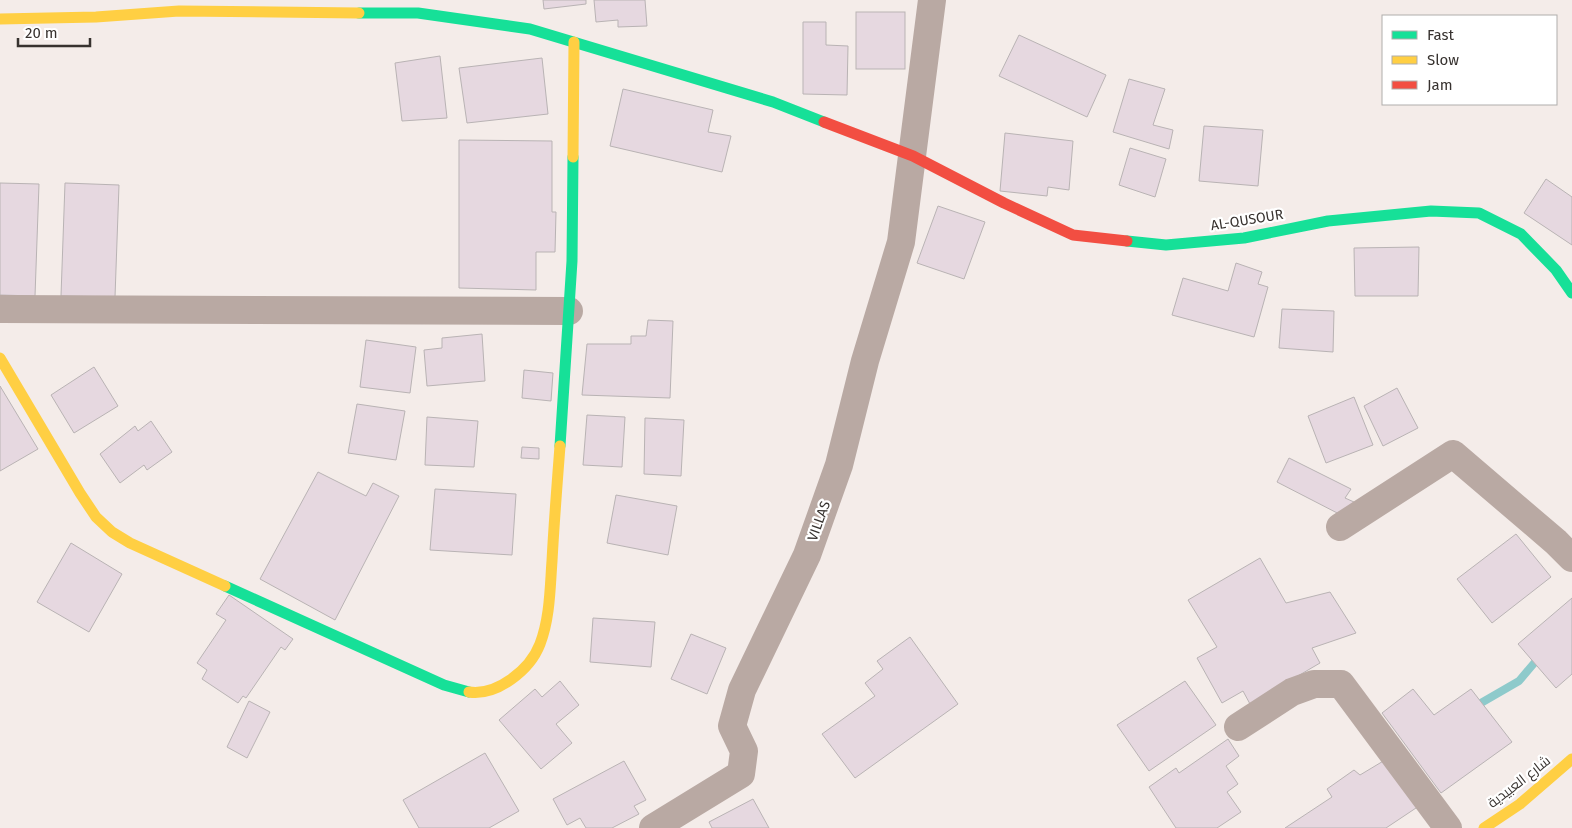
<svg xmlns="http://www.w3.org/2000/svg" width="1572" height="828" viewBox="0 0 1572 828" font-family="'Fira Sans',Cairo,sans-serif">
<style>
.lines{fill:none;stroke-linecap:round;stroke-linejoin:round}
.stream{stroke:#8ecacb;stroke-width:8}
.building{fill:#e6d8e0;stroke:#b9b3b4}
.street{stroke:#b9a9a3;stroke-width:28}
.fast{stroke:#16e098;stroke-width:11}
.slow{stroke:#ffcf43;stroke-width:11}
.jam{stroke:#f24e42;stroke-width:11}
.labels{text-anchor:middle;dominant-baseline:central;stroke-width:4.5;stroke-linejoin:round;paint-order:stroke}
.street-label{font-size:14px;fill:#37322f;stroke:#fff}
</style>
<rect width="100%" height="100%" fill="#f4ece9"/>
<g class="lines">
<!-- stream -->
<path class="stream" d="M1474 707 1519 681 1541 655"/>
</g>
<!-- building -->
<g class="building">
<path d="M543 0H586V4L544 9Z"/>
<path d="M594 0H645L647 26 618 27V20L596 22Z"/>
<rect x="856" y="12" width="49" height="57"/>
<path d="M803 22H826V45L848 46 847 95 803 94Z"/>
<path d="M1019 35 1106 75 1087 117 999 76Z"/>
<path d="M440 56 447 118 402 121 395 63Z"/>
<path d="M542 58 548 114 467 123 459 68Z"/>
<path d="M1129 79 1165 89 1153 125 1173 130 1169 149 1113 132Z"/>
<path d="M623 89 713 110 708 132 731 136 722 172 610 146Z"/>
<path d="M1204 126 1263 130 1258 186 1199 181Z"/>
<path d="M1005 133 1073 141 1069 190 1048 187 1047 196 1000 191Z"/>
<path d="M459 140 552 141V212H556L555 252H536V290L459 288Z"/>
<path d="M1130 148 1166 159 1155 197 1119 185Z"/>
<path d="M1546 179 1572 197V245L1524 213Z"/>
<path d="M0 183 39 184 35 296 0 295Z"/>
<path d="M65 183 119 185 115 297 61 296Z"/>
<path d="M938 206 985 222 964 279 917 263Z"/>
<path d="M1419 247 1418 296H1355L1354 248Z"/>
<path d="M1236 263 1262 272 1258 284 1268 287 1254 337 1172 315 1183 278 1228 291Z"/>
<path d="M1282 309 1334 311 1333 352 1279 348Z"/>
<path d="M648 320 673 321 670 398 582 395 587 344H631V336H646Z"/>
<path d="M482 334 485 381 427 386 424 350 442 348V338Z"/>
<path d="M366 340 416 347 410 393 360 387Z"/>
<path d="M94 367 118 406 74 433 51 395Z"/>
<path d="M524 370 553 373 551 401 522 398Z"/>
<path d="M0 386 38 449 0 471Z"/>
<path d="M1397 388 1418 428 1383 446 1364 406Z"/>
<path d="M1354 397 1373 445 1326 463 1308 416Z"/>
<path d="M357 404 405 411 396 460 348 453Z"/>
<path d="M587 415 625 417 622 467 583 465Z"/>
<path d="M427 417 478 421 474 467 425 465Z"/>
<path d="M645 418 684 420 681 476 644 474Z"/>
<path d="M151 421 172 452 147 470 144 465 120 483 100 454 135 426 138 431Z"/>
<path d="M522 447 539 448V459L521 458Z"/>
<path d="M1289 458 1351 489 1345 498 1354 502 1345 517 1277 482Z"/>
<path d="M318 472 366 496 373 483 399 496 335 620 260 579Z"/>
<path d="M435 489 516 494 512 555 430 550Z"/>
<path d="M616 495 677 506 668 555 607 543Z"/>
<path d="M1516 534 1551 577 1492 623 1457 579Z"/>
<path d="M71 543 122 574 89 632 37 602Z"/>
<path d="M1260 558 1286 603 1330 592 1356 633 1312 648 1320 663 1250 704 1243 691 1222 703 1197 658 1217 647 1188 600Z"/>
<path d="M229 595 293 639 285 650 281 647 246 698 243 696 238 703 202 679 207 670 197 663 226 620 216 614Z"/>
<path d="M1572 598V674L1556 688 1518 644Z"/>
<path d="M593 618 655 622 651 667 590 662Z"/>
<path d="M691 634 726 648 707 694 671 679Z"/>
<path d="M910 637 958 704 855 778 822 734 875 696 865 683 883 669 877 661Z"/>
<path d="M560 681 579 705 556 724 572 743 541 769 499 720 535 689 542 697Z"/>
<path d="M1185 681 1216 725 1149 771 1117 725Z"/>
<path d="M1413 689 1434 715 1471 689 1512 742 1441 793 1382 713Z"/>
<path d="M249 701 270 712 247 758 227 747Z"/>
<path d="M1228 739 1239 756 1226 766 1238 784 1227 792 1241 812 1217 828H1176L1149 787 1176 768 1179 773Z"/>
<path d="M485 753 519 811 489 828H419L403 800Z"/>
<path d="M1390 757 1422 804 1386 828H1285L1332 797 1327 789 1354 770 1360 775Z"/>
<path d="M624 761 646 800 634 806 639 814 612 828H586L580 818 567 825 553 799Z"/>
<path d="M753 799 769 828H712L709 822Z"/>
</g>
<g class="lines">
<!-- street -->
<g class="street">
<path d="M0 309 569 311"/>
<path d="M1340 527 1453 454 1556 542 1572 558"/>
<path d="M1238 727 1292 692 1314 684H1341L1448 828"/>
<path d="M653 828 741 774 744 751 732 726 742 690 807 555 839 465 865 361 901 242 932 0"/>
</g>
<!-- fast -->
<g class="fast">
<path d="M359 13H418L530 29 773 102 824 122"/>
<path d="M1127 241 1166 245 1244 238 1328 221 1431 211 1479 213 1521 234 1556 270 1572 293"/>
<path d="M560 446 572 261 573 157"/>
<path d="M225 586 444 685 469 692"/>
</g>
<!-- slow -->
<g class="slow">
<path d="M0 19 96 17 179 11 359 13"/>
<path d="M573 157 574 42"/>
<path d="M0 358 80 493 96 517 112 532 130 543 225 586"/>
<path d="M469 692C497 696 530 670 540 644 550 618 550 588 552 561 554 523 557 485 560 446"/>
<path d="M1484 828 1520 804 1572 759"/>
</g>
<!-- jam -->
<path class="jam" d="M824 122 913 156 1004 203 1073 235 1127 241"/>
</g>
<g class="labels">
<!-- street labels -->
<g class="street-label">
<text transform="translate(1247 220) rotate(-9)">AL-QUSOUR</text>
<text transform="translate(819 521) rotate(-70)">VILLAS</text>
<text transform="translate(1519 782) rotate(-38)">شارع العبيدية</text>
</g>
</g>
<!-- legend -->
<rect x="1382" y="15" width="175" height="90" fill="#ffffff" stroke="#afadac"/>
<rect x="1392" y="31" width="25" height="8" fill="#16e098" stroke="#afadac"/>
<text x="1427" y="40" font-size="15" fill="#37322f">Fast</text>
<rect x="1392" y="56" width="25" height="8" fill="#ffcf43" stroke="#afadac"/>
<text x="1427" y="65" font-size="15" fill="#37322f">Slow</text>
<rect x="1392" y="81" width="25" height="8" fill="#f24e42" stroke="#afadac"/>
<text x="1427" y="90" font-size="15" fill="#37322f">Jam</text>
<!-- scale -->
<path d="M18 38v8h72v-8" fill="none" stroke="#37322f" stroke-width="2.5"/>
<text x="25" y="38" font-size="15" fill="#37322f" stroke="#ffffff" stroke-width="4" paint-order="stroke">20 m</text>
</svg>
